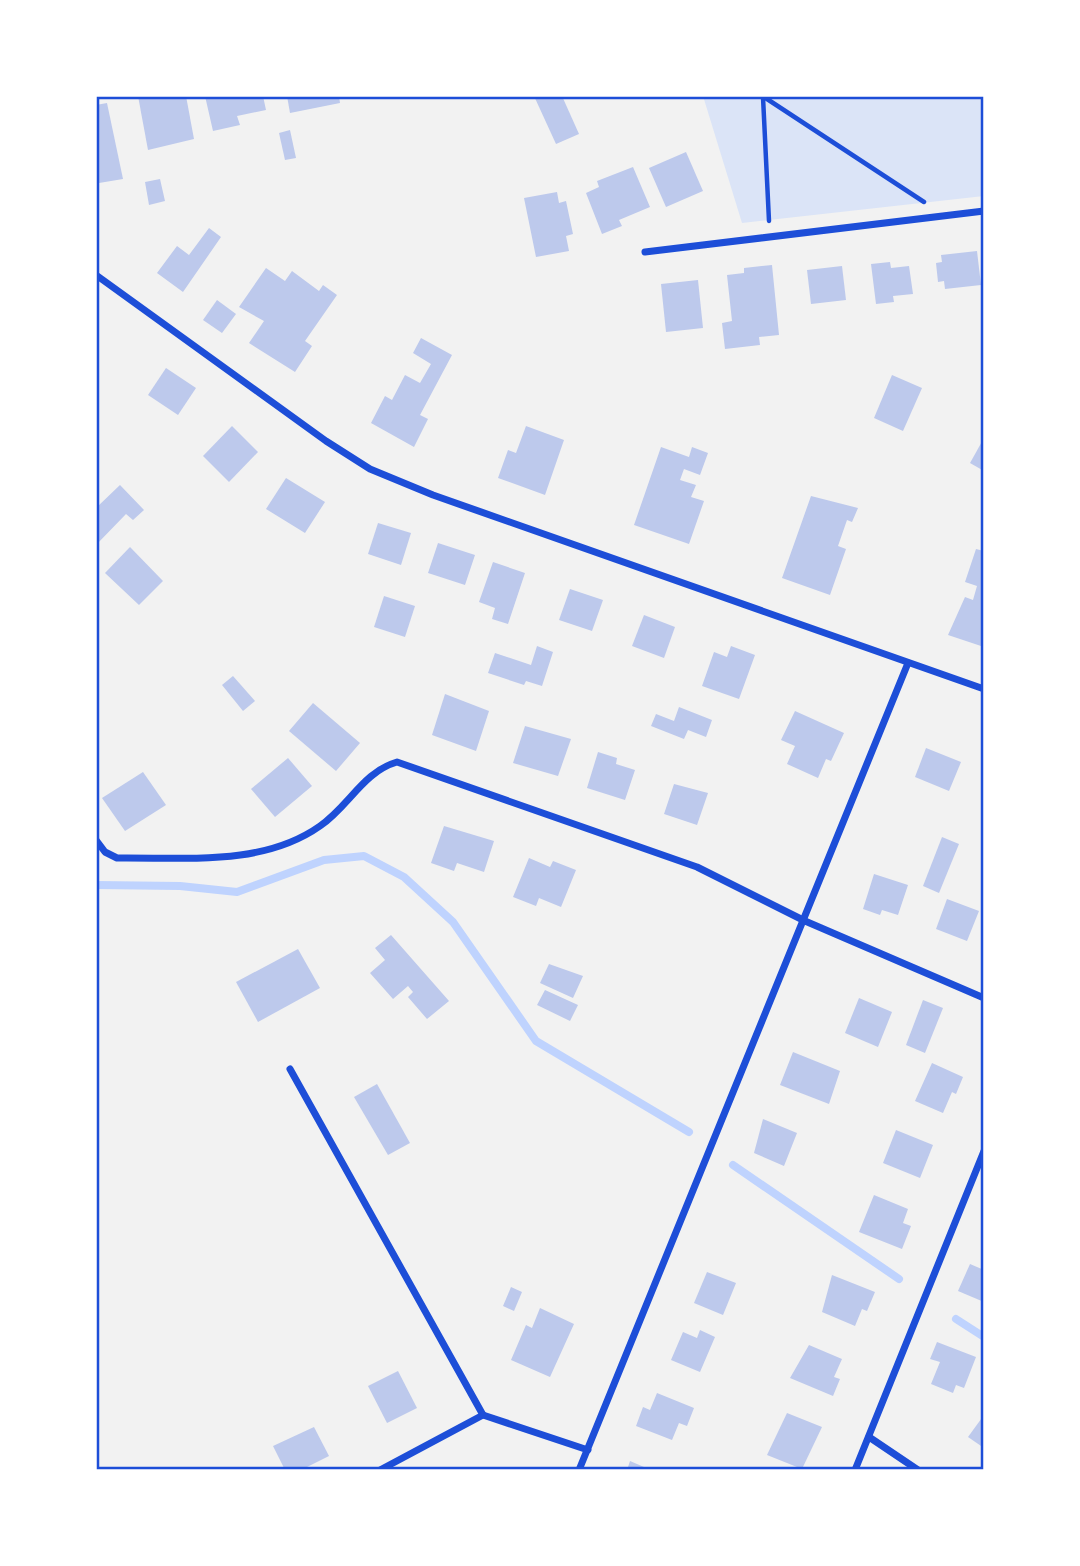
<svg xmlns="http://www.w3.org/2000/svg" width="1080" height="1566" viewBox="0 0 1080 1566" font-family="'DejaVu Sans',sans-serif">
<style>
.green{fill:#dbe4f7}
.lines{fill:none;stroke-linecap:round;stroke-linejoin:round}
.stream{stroke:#bfd3fe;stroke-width:8}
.building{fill:#bdc9ec}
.path{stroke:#1d4ed8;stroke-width:4.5}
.minor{stroke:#1d4ed8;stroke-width:7}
.neatline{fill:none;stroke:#1d4ed8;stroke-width:2.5}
</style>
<rect width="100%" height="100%" fill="#f2f2f2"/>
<!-- green -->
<path class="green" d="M703 96H984V196L742 223Z"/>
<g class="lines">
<!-- stream -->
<g class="stream">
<path d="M96 885 180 886 237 892 324 860 364 856 404 877 453 922 536 1041 689 1132"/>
<path d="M733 1165 899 1279"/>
<path d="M956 1319 984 1337"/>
</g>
</g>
<!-- building -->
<g class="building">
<path d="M138 96H186L194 139 148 150Z"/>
<path d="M205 96H263L266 110 237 116 240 125 213 131Z"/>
<path d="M287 96H339L340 103 290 113Z"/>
<path d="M534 96H562L579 134 556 144Z"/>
<path d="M107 103 123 179 99 183 96 169V105Z"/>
<path d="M290 130 296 158 285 160 279 133Z"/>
<path d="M686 152 703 191 666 207 649 168Z"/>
<path d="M633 167 650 207 619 220 622 226 602 234 586 193 599 187 597 181Z"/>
<path d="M160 179 165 201 149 205 145 182Z"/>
<path d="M557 192 559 203 566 201 573 234 566 236 569 251 536 257 524 198Z"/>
<path d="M209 228 221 237 183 292 157 273 177 246 189 255Z"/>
<path d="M977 251 981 285 945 289 944 281 938 282 936 263 942 262 941 255Z"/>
<path d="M890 262 891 268 909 266 913 294 893 296 894 302 876 304 871 264Z"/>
<path d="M772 265 779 335 759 337 760 345 725 349 722 323 732 321 727 275 744 273V268Z"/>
<path d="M842 266 846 300 811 304 807 270Z"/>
<path d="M266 268 285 281 292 271 319 291 323 285 337 295 305 341 312 346 295 372 249 343 264 321 239 307Z"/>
<path d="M698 280 703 328 666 332 661 284Z"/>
<path d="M217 300 236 314 222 333 203 320Z"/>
<path d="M421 338 452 355 420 415 428 419 414 447 371 423 385 396 392 400 405 375 420 383 431 364 413 353Z"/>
<path d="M166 368 196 388 178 415 148 395Z"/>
<path d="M892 375 922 388 903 431 874 418Z"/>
<path d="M232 426 258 452 229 482 203 456Z"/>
<path d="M526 426 564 440 545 495 498 478 508 450 516 453Z"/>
<path d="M984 438V471L970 463Z"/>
<path d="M661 447 689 457 692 447 708 453 700 475 684 469 680 480 696 485 691 497 704 501 689 544 634 525Z"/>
<path d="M286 478 325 502 305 533 266 509Z"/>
<path d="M120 485 144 510 133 520 126 514 96 545V508Z"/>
<path d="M811 496 858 508 852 522 847 520 838 546 846 549 830 595 782 578Z"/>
<path d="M378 523 411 533 401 565 368 554Z"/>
<path d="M438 543 475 555 465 585 428 573Z"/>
<path d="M130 547 163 581 139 605 105 573Z"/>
<path d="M976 549 984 551V647L948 635 965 597 973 600 977 586 965 582Z"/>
<path d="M493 562 525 573 508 624 492 619 495 608 479 602Z"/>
<path d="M570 589 603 600 592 631 559 620Z"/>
<path d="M384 596 415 606 405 637 374 627Z"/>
<path d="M644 615 675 627 664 658 632 646Z"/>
<path d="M537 646 553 652 542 686 526 681 524 685 488 673 495 653 531 665Z"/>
<path d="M731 646 755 655 739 699 702 686 714 652 727 657Z"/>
<path d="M233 676 255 701 243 711 222 685Z"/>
<path d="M445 694 489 711 476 751 432 735Z"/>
<path d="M313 703 360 743 336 771 289 731Z"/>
<path d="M679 707 712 720 706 737 688 730 684 739 651 726 656 714 674 721Z"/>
<path d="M795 711 844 733 831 761 826 759 818 778 787 764 795 746 781 740Z"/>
<path d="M525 726 571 739 558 776 513 763Z"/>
<path d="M926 748 961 762 949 791 915 777Z"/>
<path d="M598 752 617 758 616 764 635 770 625 800 587 788Z"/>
<path d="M288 758 312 786 275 817 251 789Z"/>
<path d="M143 772 166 805 125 831 102 798Z"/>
<path d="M674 784 708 793 697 825 664 814Z"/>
<path d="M444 826 494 841 484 872 457 863 454 871 431 863Z"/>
<path d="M942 837 959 844 939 893 923 886Z"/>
<path d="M529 858 550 867 553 861 576 870 561 907 539 898 536 906 513 897Z"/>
<path d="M874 874 908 885 898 915 882 910 880 915 863 909Z"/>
<path d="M947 899 979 911 967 941 936 929Z"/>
<path d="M391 935 449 1001 427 1019 408 997 413 992 408 986 393 999 370 973 385 960 375 948Z"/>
<path d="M298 949 320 988 258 1022 236 982Z"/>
<path d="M549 964 583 976 573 998 540 983Z"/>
<path d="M545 990 578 1005 570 1021 537 1005Z"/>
<path d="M859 998 892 1012 878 1047 845 1033Z"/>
<path d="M923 1000 943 1008 925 1053 906 1045Z"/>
<path d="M793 1052 840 1071 829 1104 780 1085Z"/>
<path d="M932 1063 963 1077 956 1094 952 1092 943 1113 915 1101Z"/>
<path d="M377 1084 410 1143 388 1155 354 1097Z"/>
<path d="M763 1119 797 1133 784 1166 754 1153Z"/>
<path d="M896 1130 933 1145 920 1178 883 1163Z"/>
<path d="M874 1195 908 1209 903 1223 911 1226 902 1249 859 1232Z"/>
<path d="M970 1264 984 1270V1302L958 1291Z"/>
<path d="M707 1272 736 1283 723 1315 694 1303Z"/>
<path d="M832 1275 875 1292 867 1311 862 1309 855 1326 822 1312Z"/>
<path d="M511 1287 522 1292 514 1311 503 1306Z"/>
<path d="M540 1308 574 1324 550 1377 511 1360 526 1325 532 1328Z"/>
<path d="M700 1330 715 1337 700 1372 671 1360 683 1332 697 1338Z"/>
<path d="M937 1342 976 1357 964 1388 956 1385 953 1393 931 1384 940 1362 930 1359Z"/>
<path d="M809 1345 842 1359 834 1377 840 1379 833 1396 790 1378Z"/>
<path d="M398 1371 417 1408 387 1423 368 1386Z"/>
<path d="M657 1393 694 1408 687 1426 679 1423 672 1440 636 1426 643 1407 650 1410Z"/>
<path d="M787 1413 822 1427 802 1469 767 1455Z"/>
<path d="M984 1415V1448L968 1437Z"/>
<path d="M314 1427 329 1456 301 1470H285L273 1446Z"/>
<path d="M630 1461 651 1470H627Z"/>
</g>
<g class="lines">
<!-- path -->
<g class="path">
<path d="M763 97 769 221"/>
<path d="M764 97 924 202"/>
</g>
<!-- minor -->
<g class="minor">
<path d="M645 252 984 211"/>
<path d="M96 275 326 441 370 469 433 495 984 689"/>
<path d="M96 840 105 852 117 858C184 857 262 867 320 826 349 806 363 772 397 762L697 867 805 921 984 998"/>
<path d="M290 1069 483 1415 380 1470"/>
<path d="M483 1415 588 1450"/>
<path d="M869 1437 918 1470"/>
<path d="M579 1470 908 663"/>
<path d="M855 1470 984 1151"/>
</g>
</g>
<!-- border -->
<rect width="1080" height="1566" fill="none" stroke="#ffffff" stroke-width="196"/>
<rect x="98" y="98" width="884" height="1370" class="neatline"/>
</svg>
